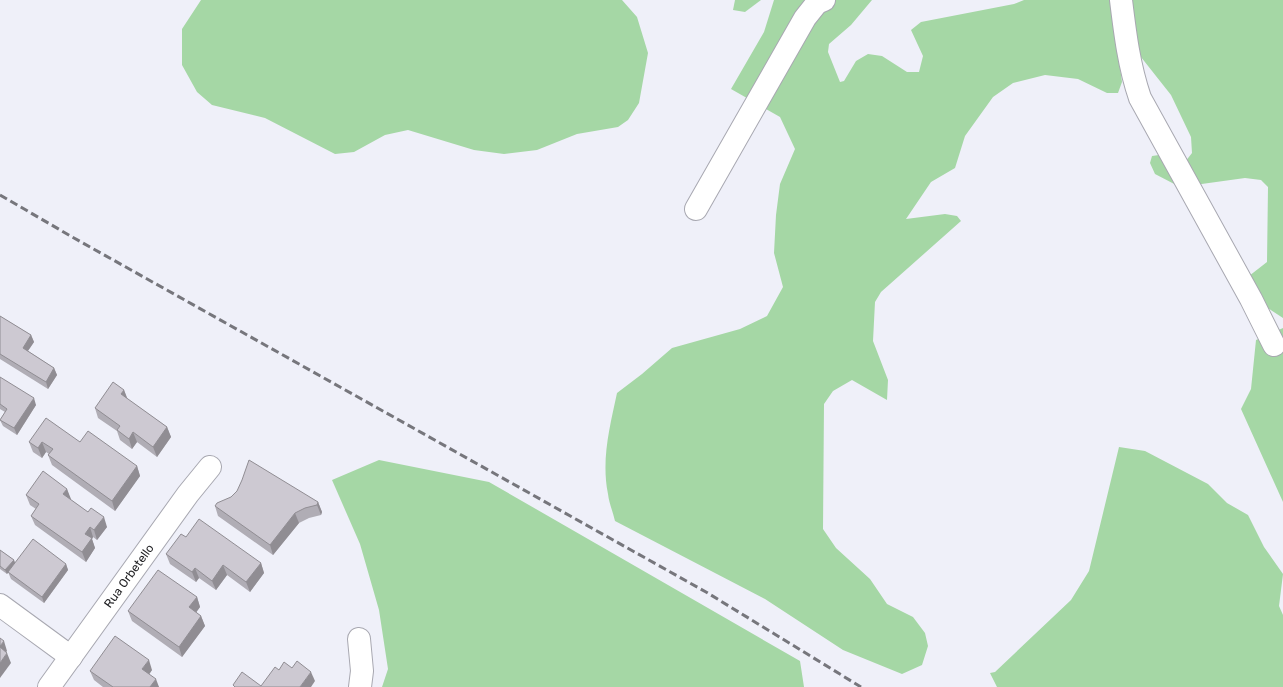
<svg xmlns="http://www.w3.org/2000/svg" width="1283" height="687" viewBox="0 0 1283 687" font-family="Rubik,sans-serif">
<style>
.green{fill:#a5d7a5}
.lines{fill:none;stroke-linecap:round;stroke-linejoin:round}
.minor-casing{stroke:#a8a8b1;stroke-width:24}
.minor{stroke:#fff;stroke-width:22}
.rail{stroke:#76767c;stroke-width:3;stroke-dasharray:8 4;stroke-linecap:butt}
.wall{fill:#b0adb5}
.shaded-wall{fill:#908d93}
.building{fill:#cdc9d2;stroke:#908d93}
.labels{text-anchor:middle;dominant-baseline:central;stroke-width:3;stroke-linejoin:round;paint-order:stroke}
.street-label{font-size:12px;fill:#1e1e21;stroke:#fff}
</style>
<rect width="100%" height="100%" fill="#eff0f9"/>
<!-- green -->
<g class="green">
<path d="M201 0H622L637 17 648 53 639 103 628 120 618 127 577 134 537 150 504 154 474 150 408 130 385 135 354 152 335 154 265 118 212 105 197 92 182 65V29Z"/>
<path d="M735 0H761L745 12 733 10Z"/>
<path d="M774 0H872L851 25 829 44 828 52 840 82 844 81 856 61 868 54 882 56 907 72H919L923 56 911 30 921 22 1014 4 1024 0H1283V318L1248 295 1240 283 1267 262 1268 187 1261 180 1245 178 1180 187 1155 174 1150 163 1152 156 1159 155 1185 162 1192 153 1191 137 1171 95 1137 52 1118 51 1122 82 1118 93H1107L1078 79 1045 75 1013 83 993 97 965 136 955 168 931 182 906 219 945 214 957 216 961 221 881 292 875 302 873 341 888 380 887 400 852 380 833 391 824 404 823 529 836 548 870 579 887 604 913 617 925 633 928 646 922 665 902 674 843 650 765 599 615 521C613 512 609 503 608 494 601 460 610 426 617 393L642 374 672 348 740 329 767 316 783 287 774 253 776 215 780 184 795 149 780 117 731 89 764 32Z"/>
<path d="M1283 328V502L1241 409 1251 389 1256 340Z"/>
<path d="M1119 447 1145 451 1208 484 1227 503 1248 515 1264 547 1283 574 1279 606 1283 615V687H997L990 673 995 672 1071 600 1089 571Z"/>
<path d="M379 460 489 482 800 661 804 687H382L388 669 379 610 360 544 332 480Z"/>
</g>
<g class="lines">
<defs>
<g id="minor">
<path d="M1121 0C1125 33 1129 66 1140 98L1251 299 1274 345"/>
<path d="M696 209 805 18 817 3 824 0"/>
<path d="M0 605 71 657"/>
<path d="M359 639 362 671 360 687"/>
<path d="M49 687 188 494 210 467"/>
</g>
</defs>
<!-- minor casing -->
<use href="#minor" class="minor-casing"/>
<!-- minor -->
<use href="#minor" class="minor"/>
<!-- rail -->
<path class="rail" d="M0 195 74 238 706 592 861 687"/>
</g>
<!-- wall -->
<g class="wall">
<path d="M0 316 31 335 34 342 28 351 54 368 57 375 48 389 0 359Z"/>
<path d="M0 377 36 405 17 435 3 426 0 420 5 412 0 409Z"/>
<path d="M124 390 127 399 167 427 171 437 157 457 137 442 132 449 120 440 117 431 98 418 95 408Z"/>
<path d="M29 442H80L137 466 140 476 115 511 52 465 48 455 49 454 46 452 42 458 33 452Z"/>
<path d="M67 489 70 499 107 527 97 540 93 537 92 539 95 548 86 562 35 525 31 516 36 509 30 505 26 495Z"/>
<path d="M318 502 322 512 321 515 309 518 299 523 273 555 218 516 215 506Z"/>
<path d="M186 537 261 563 264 573 250 592 227 575 216 590 199 578 196 582 170 564 166 554Z"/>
<path d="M0 550 14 560 15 563 7 574 0 569Z"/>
<path d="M66 564 68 570 44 603 11 579 8 572Z"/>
<path d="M197 597 200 607 196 612 201 616 205 626 182 657 132 621 128 611Z"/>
<path d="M152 670 149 674 159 687H103L94 680 90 671Z"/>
</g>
<!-- shaded-wall -->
<g class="shaded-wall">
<path d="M31 335 34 342 25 355 23 348Z"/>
<path d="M54 368 57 375 48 389 46 382Z"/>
<path d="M124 390 128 400 121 394Z"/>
<path d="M34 398 36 405 17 435 14 428Z"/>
<path d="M167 427 171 437 157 457 153 447Z"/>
<path d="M133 432 137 442 132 449 129 439Z"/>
<path d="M42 442 46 452 42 458 38 448Z"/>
<path d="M137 466 140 476 115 511 112 501Z"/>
<path d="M67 489 71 499 67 504 63 494Z"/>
<path d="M318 502 322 512 321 515 317 505Z"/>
<path d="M295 513 299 523 273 555 270 545Z"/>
<path d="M104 517 107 527 97 540 94 530Z"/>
<path d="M90 527 93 537 92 539 95 548 86 562 82 552 85 534Z"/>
<path d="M14 560 15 563 7 574 5 570Z"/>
<path d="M261 563 264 573 250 592 246 582Z"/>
<path d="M66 564 68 570 44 603 42 597Z"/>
<path d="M223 565 227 575 216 590 212 581Z"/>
<path d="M195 568 199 578 196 582 192 572Z"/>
<path d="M197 597 200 607 193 617 189 607Z"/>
<path d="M201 616 205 626 182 657 179 647Z"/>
<path d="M4 641 7 651 3 657 0 649V646Z"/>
<path d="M7 653 11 663 0 678V663Z"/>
<path d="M149 660 152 670 146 679 142 669Z"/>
<path d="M311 672 315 681 311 687H300Z"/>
<path d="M156 679 159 687H150Z"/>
</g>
<!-- building -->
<g class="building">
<path d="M0 316 31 335 23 348 54 368 46 382 0 354Z"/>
<path d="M0 377 34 398 14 428 0 420 7 409 0 404Z"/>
<path d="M113 382 124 390 121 394 167 427 153 447 133 432 129 439 117 430 120 426 95 408Z"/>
<path d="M46 418 80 442 88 431 137 466 112 501 48 455 53 449 42 442 38 448 29 442Z"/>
<path d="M249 460 318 502 317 505 305 508 295 513 270 545 215 506 217 503 231 497 237 491 242 480Z"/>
<path d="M43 471 67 489 63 494 88 512 91 508 104 517 94 530 90 527 85 534 92 538 82 552 31 516 39 504 26 495Z"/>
<path d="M199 519 261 563 246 582 223 565 212 581 195 568 192 572 166 554 181 534 186 537Z"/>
<path d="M33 539 66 564 42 597 8 572Z"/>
<path d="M0 550 14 560 5 570 0 566Z"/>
<path d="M158 570 197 597 189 607 201 616 179 647 128 611Z"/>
<path d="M115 636 149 660 142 669 156 679 150 687H113L90 671Z"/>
<path d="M0 638 4 641 0 646Z"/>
<path d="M0 647 7 653 0 663Z"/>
<path d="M297 661 311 672 300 687H235L233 685 242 672 261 686 275 667 279 670 284 662 292 668Z"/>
</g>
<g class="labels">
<!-- street labels -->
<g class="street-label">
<text transform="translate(129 576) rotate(-54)">Rua Orbetello</text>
</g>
</g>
</svg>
